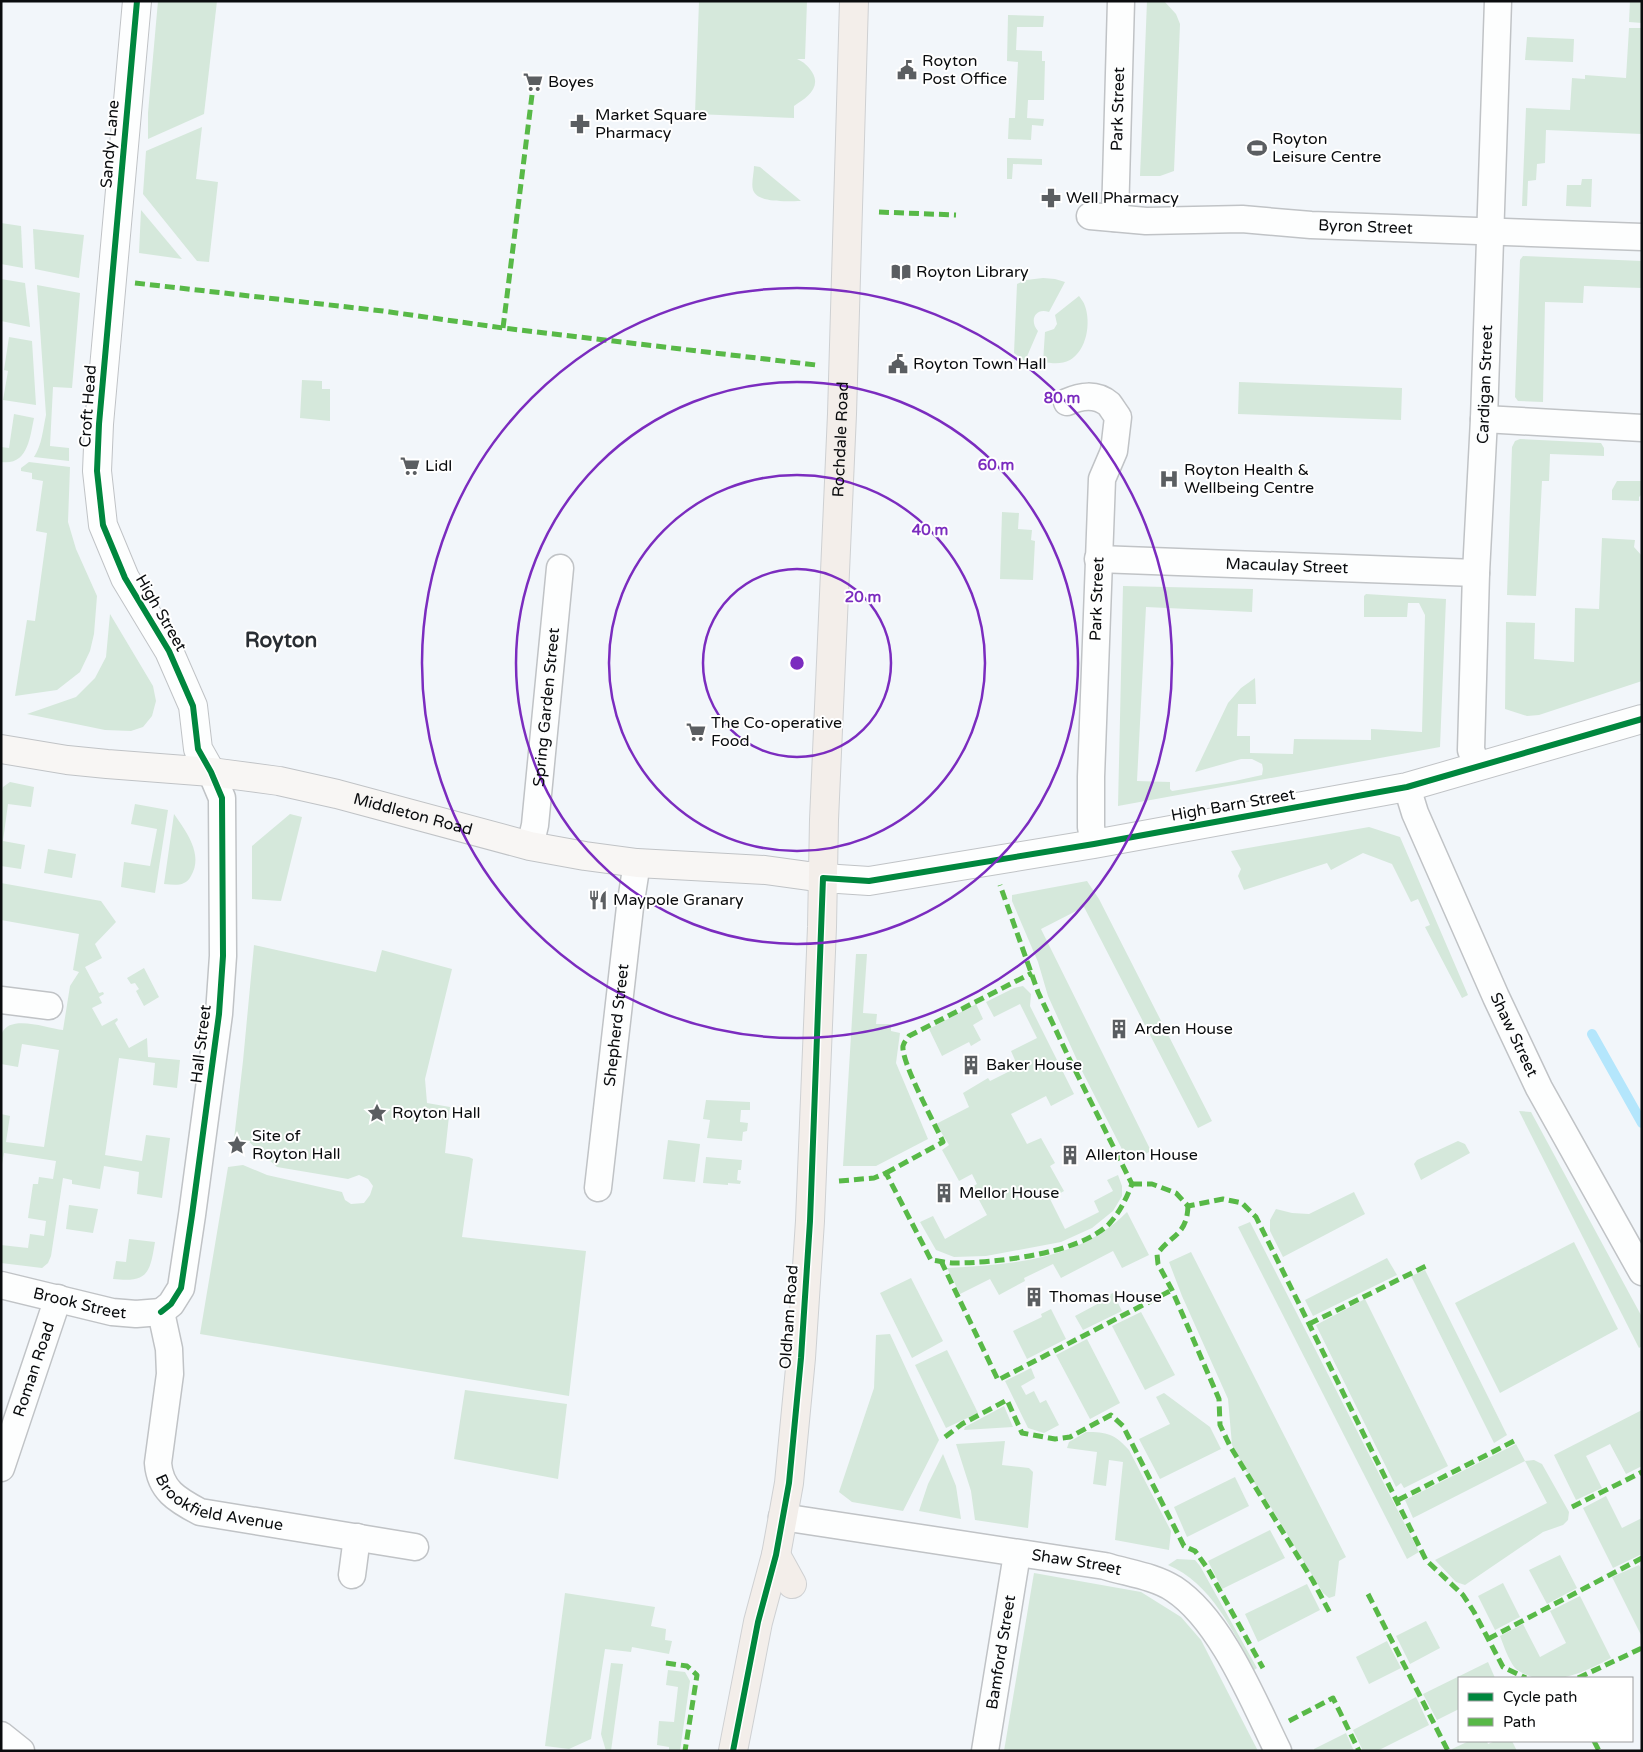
<svg xmlns="http://www.w3.org/2000/svg" width="1643" height="1752" viewBox="0 0 1643 1752" font-family="'Varela Round',sans-serif">
<style>
.green{fill:#d5e8db}
.lines{fill:none;stroke-linecap:round;stroke-linejoin:round}
.stream{stroke:#b4e6fc;stroke-width:10}
.minor-casing{stroke:#c0c3c6;stroke-width:29}
.tertiary-casing{stroke:#c0c3c6;stroke-width:30}
.secondary-casing{stroke:#c0c3c6;stroke-width:30}
.primary-casing{stroke:#ced0d2;stroke-width:30}
.minor{stroke:#fdfefe;stroke-width:26}
.tertiary{stroke:#fdfefe;stroke-width:28}
.secondary{stroke:#f8f6f4;stroke-width:28}
.primary{stroke:#f3eeea;stroke-width:28}
.quiet{stroke:#58b947;stroke-width:5;stroke-dasharray:10 5;stroke-linecap:butt}
.cycleway-casing{stroke:#fff;stroke-width:9}
.cycleway{stroke:#00873e;stroke-width:6}
.ring{fill:none;stroke:#7b2cbf;stroke-width:2.5}
.labels{text-anchor:middle;dominant-baseline:central;stroke-width:4;stroke-linejoin:round;paint-order:stroke}
.poi-label{font-size:16px;fill:#0a0c0e;stroke:#fff;text-anchor:start}
.street-label{font-size:16px;fill:#0a0c0e;stroke:#fff}
.district-label{font-size:21px;font-weight:bold;fill:#292e33;stroke:#fff}
.centre{fill:#7b2cbf;stroke:#fff;stroke-width:2.5}
.ring-label{font-size:15px;text-anchor:middle;font-weight:bold;fill:#7b2cbf;stroke:#fff;stroke-width:4;stroke-linejoin:round;paint-order:stroke}
</style>
<rect width="100%" height="100%" fill="#f2f6fa"/>
<!-- green -->
<g class="green">
<path d="M158 1H217L204 114 148 139V113Z"/>
<path d="M699 1H807L805 59H797C804 62 808 66 812 72 822 88 806 98 794 106V118L695 114Z"/>
<path d="M1147 1H1164L1176 14 1180 24 1174 171 1160 176H1140Z"/>
<path d="M1630 1H1642V23L1629 22Z"/>
<path d="M1008 15 1044 16 1043 27H1017L1016 50 1042 51V61H1045L1044 100H1028L1027 118 1044 119 1043 126 1032 125 1031 140 1008 139 1009 118H1015L1018 62 1007 61Z"/>
<path d="M1629 28H1642V134L1546 130 1545 163 1537 164 1536 180 1528 181 1527 206H1522L1526 108 1570 110 1572 78 1585 79V75L1626 78Z"/>
<path d="M1527 37 1574 39 1573 62 1525 60Z"/>
<path d="M202 127 196 179 218 182 209 262 197 261 143 194 146 151Z"/>
<path d="M1007 158 1042 159V165L1013 164 1012 179H1007Z"/>
<path d="M754 166 760 167 801 201C789 201 758 204 753 190 751 184 754 173 754 166Z"/>
<path d="M1582 179H1592L1591 207 1566 206 1567 185H1581Z"/>
<path d="M141 210 182 259 139 253Z"/>
<path d="M1 223 21 226 23 268 1 264Z"/>
<path d="M33 229 84 235 79 278 35 269Z"/>
<path d="M1523 256 1642 261V288L1584 286 1583 303 1545 302 1543 402 1518 401 1515 397 1520 260Z"/>
<path d="M1043 278 1055 279 1065 282 1049 312C1035 307 1029 321 1038 331L1025 361 1014 353 1017 284 1026 280Z"/>
<path d="M1 279 25 283 30 327 1 321Z"/>
<path d="M37 285 80 293 72 388 53 387 50 446 69 448V461L34 457C42 445 43 429 46 415Z"/>
<path d="M1079 296C1081 299 1084 302 1085 306 1091 323 1087 350 1070 360 1061 365 1051 363 1043 362L1045 332 1054 329 1057 324 1055 315Z"/>
<path d="M9 337 32 341 36 405 3 400 8 371 4 370Z"/>
<path d="M302 380 322 381V389H330V421L300 418Z"/>
<path d="M1239 382 1402 388 1401 420 1238 414Z"/>
<path d="M14 414 34 418C30 437 28 466 1 462V447L9 448Z"/>
<path d="M1520 439 1601 443 1604 448V456L1550 454 1549 481H1542L1536 596 1507 595 1512 447 1515 441Z"/>
<path d="M29 462 70 467 68 522 76 549 97 596 94 634 90 651 80 672 57 690 15 696 27 620 35 621 47 533 36 531 43 481 32 479V473L21 471V468Z"/>
<path d="M1617 481H1642V494L1639 497V501L1612 500V490Z"/>
<path d="M1002 512 1019 513 1018 529 1032 530 1031 540 1035 541 1033 580 1000 579Z"/>
<path d="M1602 538 1635 540 1634 547 1642 556V681L1539 715 1527 716 1505 709 1506 622 1535 623 1534 659 1574 662 1575 608 1599 609Z"/>
<path d="M1123 586 1253 589 1252 612 1146 607 1137 781 1170 782V789L1172 791 1235 781 1262 775 1263 769 1262 764 1252 759H1241L1195 772 1228 703 1241 688 1255 678 1256 704H1238L1237 736H1250V753L1293 754 1294 739 1371 740V729L1422 732 1425 615 1419 603H1408L1407 617H1364V596L1366 594 1446 599 1440 747 1118 806Z"/>
<path d="M110 614 153 686 156 701 152 716 143 727 131 731 105 730 27 714 76 697 95 678 106 657Z"/>
<path d="M10 782 34 787 31 807 8 804 3 841 25 845 21 869 1 866V796L3 787Z"/>
<path d="M135 804 168 810 155 893 121 887 124 862 150 866 157 829 131 824Z"/>
<path d="M174 814C186 831 204 855 191 876 185 887 175 885 164 884Z"/>
<path d="M290 814 302 817 281 901 252 899V846Z"/>
<path d="M1369 827 1400 837 1468 995 1462 998 1425 927 1430 925 1418 899 1411 902 1392 864 1363 853 1331 870 1327 863 1244 890 1238 876 1241 869 1231 851Z"/>
<path d="M48 849 76 854 72 878 44 873Z"/>
<path d="M1087 881 1099 899 1212 1121 1198 1128 1084 907 1041 929 1151 1151 1134 1160 1126 1157 1082 1071 1048 996 1038 962 1012 901V895Z"/>
<path d="M1 883 101 901 116 922 95 944 102 958 85 967 99 993 103 992 104 994 99 997 102 1003 92 1008 102 1026 117 1018 118 1020 115 1023 129 1048 147 1038 148 1057 180 1060 177 1088 153 1085 155 1063 119 1058 105 1155 142 1161 146 1135 170 1138 162 1198 137 1194 139 1172 104 1166 100 1189 72 1184V1180L63 1178 51 1256 48 1263 42 1268 1 1263V1245L28 1248 30 1234 44 1236 46 1221 28 1218 33 1184H38L39 1177 53 1179 56 1161 4 1153 1 1170V1114L10 1116 6 1142 44 1147 59 1050 22 1044 18 1067 1 1064C1 1055 0 1042 2 1033 10 1014 47 1028 63 1030L70 986 79 972 73 970 79 934 1 920Z"/>
<path d="M254 945 376 972 382 950 452 969 425 1079 427 1103 450 1107 445 1153 469 1157 473 1159 462 1237 586 1251 569 1396 200 1334 228 1167 243 1165 267 1175 342 1192 345 1200 351 1204 364 1203 370 1195 373 1186 368 1179 359 1175 348 1179 277 1167 248 1141 234 1139 243 1061Z"/>
<path d="M856 954H867L863 1013 877 1014 876 1024H891V1031L900 1033 896 1063 928 1139 876 1166H843Z"/>
<path d="M144 968 159 997 144 1006 136 991 139 989 135 983 131 984 127 978Z"/>
<path d="M1023 986 1031 994 1030 1006 1074 1094 1051 1106 1046 1096 1011 1114 1027 1144 1041 1138 1055 1163 1050 1166 1064 1191 1050 1199 1065 1229 1099 1212 1094 1201 1113 1191 1107 1180 1118 1175 1122 1186V1196L1113 1211 1092 1228 1061 1242 986 1256 954 1257 936 1250 920 1222 933 1216 945 1239 987 1215 972 1187 977 1184 972 1174 959 1181 942 1150 949 1145 936 1124 969 1107 963 1093 988 1078 990 1081 1018 1067 1011 1051 1037 1038 1020 1004 994 1017 986 1002 1014 988Z"/>
<path d="M976 1004 983 1019 973 1025 981 1040 971 1046 969 1042 942 1056 929 1029Z"/>
<path d="M706 1100 750 1102V1110H741L740 1122 748 1123 747 1131 743 1132 742 1141 707 1138 710 1120 703 1119Z"/>
<path d="M1519 1111 1531 1112 1642 1317V1346L1639 1348Z"/>
<path d="M668 1140 700 1144 695 1182 663 1179Z"/>
<path d="M1458 1141 1465 1144 1470 1153 1421 1180 1414 1164 1417 1160Z"/>
<path d="M706 1157 742 1160 741 1170H738L737 1180 741 1181 740 1184 728 1183V1185L703 1183Z"/>
<path d="M1354 1192 1365 1214 1283 1257 1270 1231V1220L1276 1209 1292 1213 1309 1214Z"/>
<path d="M69 1205 98 1209 93 1233 66 1229Z"/>
<path d="M1127 1212 1149 1255 1122 1268 1113 1251 1061 1278 1053 1264 1024 1278 1025 1281 999 1295 990 1279 960 1294 947 1268C1012 1264 1078 1261 1127 1212Z"/>
<path d="M1250 1222 1419 1552 1407 1559 1238 1227Z"/>
<path d="M129 1239 155 1242C150 1273 148 1283 113 1279L116 1261 126 1262Z"/>
<path d="M1574 1242 1618 1329 1500 1393 1455 1303Z"/>
<path d="M1191 1252 1346 1557 1339 1561 1335 1596 1329 1598 1323 1593 1269 1504 1246 1471 1232 1445 1228 1399 1182 1296 1169 1262Z"/>
<path d="M1387 1258 1397 1275 1313 1316 1305 1300Z"/>
<path d="M1425 1270 1507 1435 1494 1443 1411 1276Z"/>
<path d="M911 1278 943 1341 912 1358 880 1293Z"/>
<path d="M1113 1293 1122 1311 1083 1330 1075 1316 1103 1301 1102 1298Z"/>
<path d="M1365 1299 1448 1466 1404 1488 1401 1483 1396 1487 1316 1325Z"/>
<path d="M1051 1309 1066 1339 1027 1359 1013 1331 1042 1317 1041 1314Z"/>
<path d="M1141 1312 1175 1375 1145 1390 1112 1326Z"/>
<path d="M890 1334 939 1440 903 1511 852 1502 839 1492 874 1388 876 1335Z"/>
<path d="M1087 1339 1120 1403 1090 1419 1056 1355Z"/>
<path d="M947 1350 978 1413 946 1428 915 1365Z"/>
<path d="M1031 1368 1035 1378 1021 1386 1026 1395 1034 1391 1040 1403 1046 1400 1059 1425 1044 1433 1028 1428 1005 1381Z"/>
<path d="M465 1390 567 1404 558 1479 454 1459Z"/>
<path d="M1164 1393 1210 1427 1221 1449 1160 1479 1139 1439 1170 1424 1156 1397Z"/>
<path d="M1004 1406 1013 1427 964 1430 965 1427Z"/>
<path d="M1642 1410V1428L1640 1429 1642 1432V1466L1626 1474 1610 1444 1586 1456 1602 1488 1576 1500 1554 1455Z"/>
<path d="M1086 1432C1107 1432 1115 1434 1129 1450L1171 1531 1169 1550 1115 1540 1123 1462 1109 1460 1106 1486 1093 1484 1097 1452 1067 1448 1069 1442Z"/>
<path d="M1005 1441 1002 1465 1029 1468 1033 1472 1028 1528 975 1520 971 1491 956 1444Z"/>
<path d="M1516 1444 1525 1461 1534 1460 1542 1464 1569 1512 1568 1520 1563 1525 1543 1532 1465 1585 1456 1582 1435 1560 1547 1503 1525 1461 1413 1518 1405 1500Z"/>
<path d="M943 1454 956 1486 961 1519 919 1511 928 1484Z"/>
<path d="M1235 1477 1249 1506 1187 1537 1174 1507Z"/>
<path d="M1606 1496 1622 1528 1642 1518V1554L1613 1568 1583 1508Z"/>
<path d="M1270 1530 1285 1558 1222 1589 1208 1561Z"/>
<path d="M1560 1555 1577 1588 1547 1604 1529 1570Z"/>
<path d="M1177 1559 1195 1560 1200 1566 1257 1668 1254 1670C1233 1631 1211 1583 1168 1565Z"/>
<path d="M1639 1565 1642 1571V1637L1612 1577Z"/>
<path d="M1034 1573 1141 1592 1181 1617 1201 1640 1258 1751H1004Z"/>
<path d="M1503 1583 1520 1617 1495 1630 1478 1596Z"/>
<path d="M1307 1584 1320 1610 1258 1642 1245 1614Z"/>
<path d="M565 1593 655 1607 651 1626 666 1629 665 1640 672 1641 669 1654 632 1647 631 1652 605 1649 591 1739 569 1749 545 1746Z"/>
<path d="M1580 1596 1611 1658C1586 1671 1561 1684 1532 1677 1527 1675 1519 1672 1515 1668 1508 1659 1504 1646 1500 1636L1523 1624 1540 1657 1566 1643 1550 1611Z"/>
<path d="M1426 1621 1440 1648 1410 1664 1396 1636Z"/>
<path d="M1387 1641 1401 1668 1369 1684 1356 1657Z"/>
<path d="M1488 1662 1495 1678H1459V1709L1437 1720 1423 1694Z"/>
<path d="M611 1663 623 1664 611 1751H606L601 1734Z"/>
<path d="M668 1670 685 1672 690 1681 680 1751H669V1747L657 1745 659 1721 674 1722 678 1687 666 1685Z"/>
<path d="M1416 1697 1429 1725 1377 1751H1363L1353 1730Z"/>
<path d="M1346 1733 1354 1751H1314V1749Z"/>
<path d="M1469 1741H1487L1488 1744 1495 1741H1512L1517 1751H1453L1452 1749Z"/>
</g>
<g class="lines">
<!-- stream -->
<path class="stream" d="M1592 1034 1642 1123"/>
<defs>
<g id="minor">
<path id="s1" d="M1090 216 1146 221 1242 219 1311 225 1642 237"/>
<path id="s2" d="M1115 218 1121 1"/>
<path d="M1067 402C1080 396 1096 393 1109 404 1112 408 1115 413 1118 417L1114 451 1102 479 1091 777V827L1094 844"/>
<path d="M1484 419 1642 428"/>
<path id="s3" d="M1098 559 1476 573"/>
<path id="s4" d="M1477 765 1471 750 1476 573 1484 419 1498 1"/>
<path id="s5" d="M1407 787 1415 813 1496 997 1539 1088 1642 1272"/>
<path id="s6" d="M530 846 535 825 560 568"/>
<path d="M1 1000 49 1006"/>
<path id="s7" d="M598 1188 630 907 637 863"/>
<path id="s8" d="M1 1285 112 1312 136 1314 161 1312"/>
<path d="M161 1312 171 1304 181 1288 192 1215 219 1014 223 956 222 798 211 772"/>
<path id="s9" d="M161 1312 169 1349 170 1374 158 1463C160 1490 177 1500 200 1512L415 1547"/>
<path id="s10" d="M1 1468 58 1298"/>
<path id="s11" d="M782 1517 1105 1566C1127 1573 1154 1576 1174 1589 1221 1620 1253 1700 1278 1751"/>
<path d="M352 1575 357 1537"/>
<path d="M1 1735 21 1751"/>
<path id="s12" d="M985 1751 1017 1554"/>
</g>
<g id="tertiary">
<path d="M137 1 99 424 97 471 103 525 125 578 169 651 193 706 198 749 211 772"/>
<path d="M823 878 869 881 1094 844 1407 787 1642 719"/>
</g>
<g id="secondary">
<path id="s13" d="M1 749 67 760 107 764 211 772 279 781 337 794 530 846 585 856 637 863 765 870 823 878"/>
</g>
<g id="primary">
<path d="M776 1555 792 1584"/>
<path id="s14" d="M733 1751 758 1622 776 1555 789 1483 801 1358 810 1221 822 927 824 820 842 414 854 1"/>
</g>
</defs>
<!-- minor casing -->
<use href="#minor" class="minor-casing"/>
<!-- tertiary casing -->
<use href="#tertiary" class="tertiary-casing"/>
<!-- secondary casing -->
<use href="#secondary" class="secondary-casing"/>
<!-- primary casing -->
<use href="#primary" class="primary-casing"/>
<!-- minor -->
<use href="#minor" class="minor"/>
<!-- tertiary -->
<use href="#tertiary" class="tertiary"/>
<!-- secondary -->
<use href="#secondary" class="secondary"/>
<!-- primary -->
<use href="#primary" class="primary"/>
<!-- quiet -->
<g class="quiet">
<path d="M879 212 956 215"/>
<path d="M135 283 383 311 503 328 816 365"/>
<path d="M503 328 532 95"/>
<path d="M886 1173 943 1142C935 1124 901 1062 903 1046 904 1042 907 1039 909 1036L1032 973"/>
<path d="M839 1181 874 1178 886 1173 931 1260C939 1261 947 1263 954 1263 995 1263 1079 1254 1109 1224 1120 1212 1126 1199 1132 1184L1069 1058 1038 992 1000 885"/>
<path d="M1132 1184H1152L1176 1193 1188 1206 1223 1199 1242 1203 1256 1217 1426 1560 1463 1595 1474 1612 1503 1667 1526 1678"/>
<path d="M1188 1206C1187 1235 1172 1234 1157 1254L1158 1264 1172 1290 1219 1399 1220 1425 1230 1446 1313 1581 1330 1613"/>
<path d="M941 1261 998 1380 1172 1290"/>
<path d="M1309 1324 1428 1265"/>
<path d="M945 1437 962 1424 1007 1400 1022 1433 1055 1439 1070 1437 1111 1415 1123 1426 1184 1546 1195 1551 1208 1569 1263 1668"/>
<path d="M1398 1500 1516 1440"/>
<path d="M1572 1507 1642 1472"/>
<path d="M1368 1594 1448 1751"/>
<path d="M1488 1639 1642 1558"/>
<path d="M666 1663 687 1666 697 1675 685 1751"/>
<path d="M1578 1678 1642 1648"/>
<path d="M1289 1721 1333 1698 1359 1751"/>
<path d="M1594 1741 1599 1751"/>
</g>
<defs>
<g id="cycleway">
<path d="M137 1 99 424 97 471 103 525 125 578 169 651 193 706 198 749 211 772 222 798 223 956 219 1014 192 1215 181 1288 171 1304 161 1312"/>
<path d="M733 1751 758 1622 776 1555 789 1483 801 1358 810 1221 823 878 869 881 1094 844 1407 787 1642 719"/>
</g>
</defs>
<!-- cycleway casing -->
<use href="#cycleway" class="cycleway-casing"/>
<!-- cycleway -->
<use href="#cycleway" class="cycleway"/>
</g>
<!-- distance rings -->
<g class="ring">
<circle cx="797" cy="663" r="94"/>
<circle cx="797" cy="663" r="188"/>
<circle cx="797" cy="663" r="281"/>
<circle cx="797" cy="663" r="375"/>
</g>
<!-- icons -->
<defs>
<symbol id="civic-bare" viewBox="-9 -9 18 18"><path d="M-.6-6.5H3V-4.5H.6V-3L4-1V1h2V6H-6V1h2V-1L-.6-3ZM-1.2 2.5V6h2.4V2.5Z" fill="#5b5e61" stroke="#fff" stroke-width="2.5" paint-order="stroke"/></symbol>
<symbol id="supermarket-bare" viewBox="-9 -9 18 18"><path d="M-6-5.5h2.5l.6 2H6L4.5 2H-2.5L-4.4-4H-6ZM-1.5 3.2a1.3 1.3 0 1 0 .1 0ZM3 3.2a1.3 1.3 0 1 0 .1 0Z" fill="#5b5e61" stroke="#fff" stroke-width="2.5" paint-order="stroke"/></symbol>
<symbol id="pharmacy-bare" viewBox="-9 -9 18 18"><path d="M-2-6h4v4h4v4h-4v4h-4v-4h-4v-4h4Z" fill="#5b5e61" stroke="#fff" stroke-width="2.5" paint-order="stroke"/></symbol>
<symbol id="stadium-bare" viewBox="-9 -9 18 18"><path d="M0-5a6.5 5 0 1 0 0 10a6.5 5 0 1 0 0-10ZM-3.5-1.8h7v3.6h-7Z" fill="#5b5e61" stroke="#fff" stroke-width="2.5" paint-order="stroke"/></symbol>
<symbol id="library-bare" viewBox="-9 -9 18 18"><path d="M-6-4Q-3-5.5-.7-3.5V5Q-3 3-6 4ZM6-4Q3-5.5 .7-3.5V5Q3 3 6 4Z" fill="#5b5e61" stroke="#fff" stroke-width="2.5" paint-order="stroke"/></symbol>
<symbol id="hospital-bare" viewBox="-9 -9 18 18"><path d="M-5-5h3v3.5h4V-5h3V5h-3V1.5h-4V5h-3Z" fill="#5b5e61" stroke="#fff" stroke-width="2.5" paint-order="stroke"/></symbol>
<symbol id="restaurant-bare" viewBox="-9 -9 18 18"><path d="M-5-6h1v4h1v-4h1v4h1v-4h1v5L-1.5 .5V6h-2V.5L-5-1ZM5-6V6H3V1.5H1.5Q1.5-4 5-6Z" fill="#5b5e61" stroke="#fff" stroke-width="2.5" paint-order="stroke"/></symbol>
<symbol id="building-bare" viewBox="-9 -9 18 18"><path d="M-4-6H4V6H1V3H-1V6H-4ZM-2.5-4.3h1.7v1.8h-1.7ZM.8-4.3h1.7v1.8H.8ZM-2.5-1h1.7V.8h-1.7ZM.8-1h1.7V.8H.8Z" fill="#5b5e61" stroke="#fff" stroke-width="2.5" paint-order="stroke"/></symbol>
<symbol id="sight-bare" viewBox="-9 -9 18 18"><path d="M0-6L1.8-2.2L6-1.7L2.9 1.2L3.7 5.4L0 3.3L-3.7 5.4L-2.9 1.2L-6-1.7L-1.8-2.2Z" fill="#5b5e61" stroke="#fff" stroke-width="2.5" paint-order="stroke"/></symbol>
</defs>
<g fill-rule="evenodd">
<use href="#civic-bare" x="893" y="56" width="28" height="28"/>
<use href="#supermarket-bare" x="519" y="68" width="28" height="28"/>
<use href="#pharmacy-bare" x="566" y="110" width="28" height="28"/>
<use href="#stadium-bare" x="1243" y="134" width="28" height="28"/>
<use href="#pharmacy-bare" x="1037" y="184" width="28" height="28"/>
<use href="#library-bare" x="887" y="258" width="28" height="28"/>
<use href="#civic-bare" x="884" y="350" width="28" height="28"/>
<use href="#supermarket-bare" x="396" y="452" width="28" height="28"/>
<use href="#hospital-bare" x="1155" y="465" width="28" height="28"/>
<use href="#supermarket-bare" x="682" y="718" width="28" height="28"/>
<use href="#restaurant-bare" x="584" y="886" width="28" height="28"/>
<use href="#building-bare" x="1105" y="1015" width="28" height="28"/>
<use href="#building-bare" x="957" y="1051" width="28" height="28"/>
<use href="#sight-bare" x="363" y="1099" width="28" height="28"/>
<use href="#sight-bare" x="223" y="1131" width="28" height="28"/>
<use href="#building-bare" x="1056" y="1141" width="28" height="28"/>
<use href="#building-bare" x="930" y="1179" width="28" height="28"/>
<use href="#building-bare" x="1020" y="1283" width="28" height="28"/>
</g>
<g class="labels">
<!-- poi labels -->
<g class="poi-label">
<text x="922" y="61">Royton<tspan x="922" dy="18">Post Office</tspan></text>
<text x="548" y="82">Boyes</text>
<text x="595" y="115">Market Square<tspan x="595" dy="18">Pharmacy</tspan></text>
<text x="1272" y="139">Royton<tspan x="1272" dy="18">Leisure Centre</tspan></text>
<text x="1066" y="198">Well Pharmacy</text>
<text x="916" y="272">Royton Library</text>
<text x="913" y="364">Royton Town Hall</text>
<text x="425" y="466">Lidl</text>
<text x="1184" y="470">Royton Health &amp;<tspan x="1184" dy="18">Wellbeing Centre</tspan></text>
<text x="711" y="723">The Co-operative<tspan x="711" dy="18">Food</tspan></text>
<text x="613" y="900">Maypole Granary</text>
<text x="1134" y="1029">Arden House</text>
<text x="986" y="1065">Baker House</text>
<text x="392" y="1113">Royton Hall</text>
<text x="252" y="1136">Site of<tspan x="252" dy="18">Royton Hall</tspan></text>
<text x="1085" y="1155">Allerton House</text>
<text x="959" y="1193">Mellor House</text>
<text x="1049" y="1297">Thomas House</text>
</g>
<!-- street labels -->
<g class="street-label">
<text stroke="none"><textPath href="#s2" startOffset="109">Park Street</textPath></text>
<text transform="translate(110 144) rotate(-85)">Sandy Lane</text>
<text stroke="none"><textPath href="#s1" startOffset="276">Byron Street</textPath></text>
<text stroke="none"><textPath href="#s4" startOffset="382">Cardigan Street</textPath></text>
<text transform="translate(88 406) rotate(-86)">Croft Head</text>
<text stroke="none"><textPath href="#s14" startOffset="1319">Rochdale Road</textPath></text>
<text stroke="none"><textPath href="#s3" startOffset="189">Macaulay Street</textPath></text>
<text transform="translate(1097 599) rotate(-88)">Park Street</text>
<text transform="translate(161 613) rotate(60)">High Street</text>
<text stroke="none"><textPath href="#s6" startOffset="140">Spring Garden Street</textPath></text>
<text transform="translate(1233 805) rotate(-10)">High Barn Street</text>
<text stroke="none"><textPath href="#s13" startOffset="418">Middleton Road</textPath></text>
<text stroke="none"><textPath href="#s7" startOffset="164">Shepherd Street</textPath></text>
<text stroke="none"><textPath href="#s5" startOffset="270">Shaw Street</textPath></text>
<text transform="translate(201 1044) rotate(-83)">Hall Street</text>
<text stroke="none"><textPath href="#s8" startOffset="81">Brook Street</textPath></text>
<text transform="translate(789 1317) rotate(-86)">Oldham Road</text>
<text stroke="none"><textPath href="#s10" startOffset="104">Roman Road</textPath></text>
<text stroke="none"><textPath href="#s9" startOffset="235">Brookfield Avenue</textPath></text>
<text stroke="none"><textPath href="#s11" startOffset="298">Shaw Street</textPath></text>
<text stroke="none"><textPath href="#s12" startOffset="100">Bamford Street</textPath></text>
</g>
<!-- district labels -->
<g class="district-label">
<text x="281" y="640">Royton</text>
</g>
</g>
<circle cx="797" cy="663" r="8" class="centre"/>
<g class="ring-label">
<text x="1062" y="403">80 m</text>
<text x="996" y="470">60 m</text>
<text x="930" y="535">40 m</text>
<text x="863" y="602">20 m</text>
</g>
<!-- border -->
<rect width="1643" height="1752" fill="none" stroke="#0a0c0e" stroke-width="5"/>
<!-- legend -->
<rect x="1458" y="1677" width="175" height="65" fill="#ffffff" stroke="#9d9e9f"/>
<rect x="1468" y="1693" width="25" height="8" fill="#00873e" stroke="#9d9e9f"/>
<text x="1503" y="1702" font-size="15" fill="#0a0c0e">Cycle path</text>
<rect x="1468" y="1718" width="25" height="8" fill="#58b947" stroke="#9d9e9f"/>
<text x="1503" y="1727" font-size="15" fill="#0a0c0e">Path</text>
</svg>
